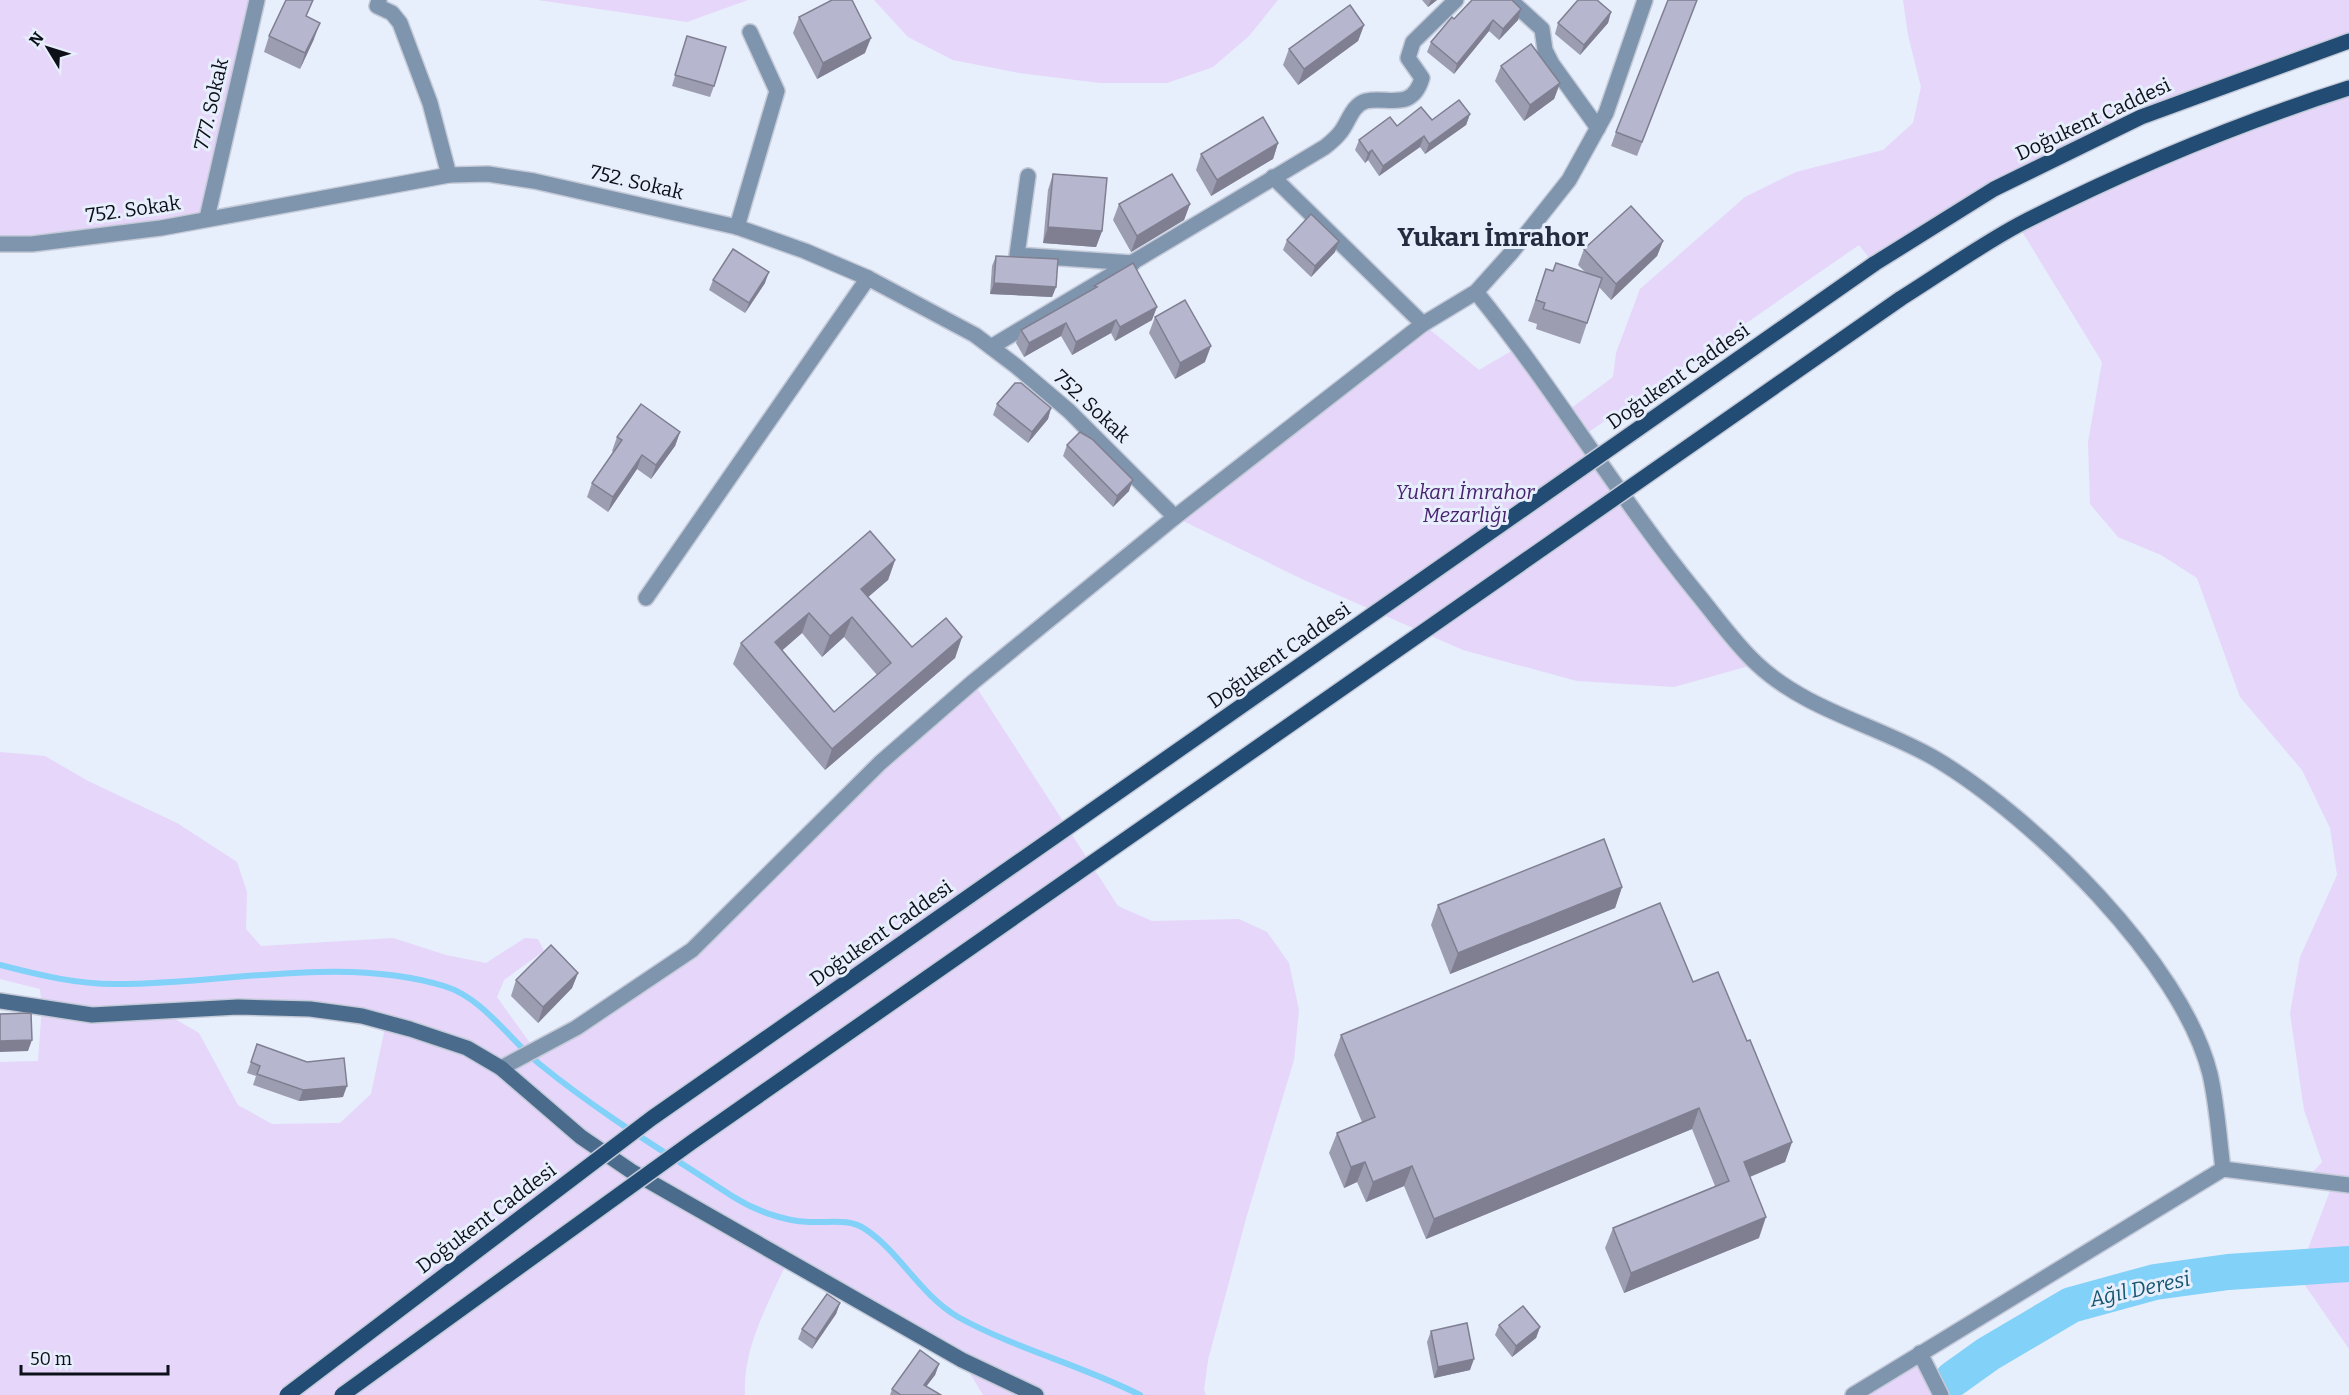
<svg xmlns="http://www.w3.org/2000/svg" width="2349" height="1395" viewBox="0 0 2349 1395" font-family="Bitter,serif">
<style>
.green{fill:#e5d6fa;fill-rule:evenodd}
.lines{fill:none;stroke-linecap:round;stroke-linejoin:round}
.stream{stroke:#81d1f9;stroke-width:6}
.river{stroke:#81d1f9;stroke-width:36}
.street-casing{stroke:#c4cad8;stroke-width:18}
.secondary-casing{stroke:#c4cad8;stroke-width:18}
.primary-casing{stroke:#c4cad8;stroke-width:18}
.street{stroke:#7f95ad;stroke-width:15}
.secondary{stroke:#4a6b8c;stroke-width:15}
.primary{stroke:#224c74;stroke-width:15}
.primary-bridge-casing{stroke:#c4cad8;stroke-width:18;stroke-linecap:butt}
.primary-bridge{stroke:#224c74;stroke-width:15}
.wall{fill:#9d9db2;fill-rule:evenodd}
.shaded-wall{fill:#7f7f91}
.building{fill:#b6b6cf;stroke:#7f7f91;stroke-width:1.5;fill-rule:evenodd}
.labels{text-anchor:middle;dominant-baseline:central;stroke-width:6;stroke-linejoin:round;paint-order:stroke}
.street-label{font-size:20px;fill:#0d1018;stroke:#e7eefc}
.park-label{font-size:20px;font-style:italic;fill:#49226e;stroke:#e7eefc}
.water-label{font-size:21px;font-style:italic;fill:#165570;stroke:#e7eefc}
.district-label{font-size:26px;font-weight:bold;fill:#252c3f;stroke:#e7eefc}
</style>
<rect width="100%" height="100%" fill="#e7eefc"/>
<!-- green -->
<g class="green">
<path d="M0 0H255L202 215 0 244Z"/>
<path d="M538 0H748L687 22Z"/>
<path d="M874 0H1278L1249 36 1213 67 1167 83H1100L1019 73 953 60 908 37Z"/>
<path d="M1903 0H2349V41L2141 117 1994 189 1874 264 1859 245 1583 436 1756 664 1674 687 1577 681 1463 650 1304 580 1175 517 1423 324 1479 370 1520 346 1566 412 1613 377 1616 353 1640 289 1745 197 1796 172 1883 150 1913 123 1921 87 1908 35Z"/>
<path d="M2349 88V1349L2298 1275 2333 1183 2307 1179 2322 1162 2304 1110 2290 1013 2300 957 2337 875 2330 828 2302 770 2240 697 2197 578 2161 555 2118 537 2090 504 2088 442 2102 362 2018 225Z"/>
<path d="M973 682 1118 906 1152 921 1239 919 1267 932 1289 963 1299 1010 1294 1060 1247 1215 1208 1360 1204 1390 1206 1395H983L962 1360 788 1260C769 1302 742 1348 745 1395H0V1062L38 1061 42 1007 40 989 0 979V752L45 756 88 781 177 823 237 862 247 892 246 929 261 946 393 938 446 955 486 963 525 938 538 939 544 951 504 980 497 997 535 1050 656 975ZM163 1012 362 1016 386 1023 371 1094 340 1123 272 1124 238 1105 199 1033Z"/>
<path d="M1920 1353 1941 1395H1853Z"/>
</g>
<g class="lines">
<!-- stream -->
<path class="stream" d="M0 965C38 975 80 985 119 984 223 984 343 955 444 986 484 998 510 1041 542 1066 601 1114 668 1154 732 1196 754 1210 783 1221 809 1222 828 1223 849 1218 865 1229 900 1252 920 1295 958 1317 1016 1349 1081 1365 1140 1395"/>
<!-- river -->
<path class="river" d="M1953 1379 1988 1354 2071 1305 2155 1282 2228 1272 2349 1264"/>
<defs>
<g id="street">
<path d="M379 0 377 6 392 13 400 23 430 103 449 175"/>
<path d="M1510 0 1542 29 1545 50 1552 64 1598 128"/>
<path d="M1028 176 1017 255 1133 263"/>
<path d="M1273 177 1423 324"/>
<path d="M207 218 257 0"/>
<path d="M737 227 777 91 750 32"/>
<path d="M0 244H32L161 228 449 175 488 174 534 181 737 227 805 251 868 278 975 335 1016 366 1069 411 1175 517"/>
<path d="M1476 292C1554 388 1617 495 1695 591 1715 615 1734 643 1757 664 1807 711 1878 725 1936 759 2033 817 2182 962 2210 1074 2217 1104 2219 1138 2223 1169"/>
<path d="M991 347 1325 147C1330 143 1335 139 1339 134 1348 125 1351 105 1366 101 1388 96 1412 112 1422 78L1408 58 1413 42 1456 0"/>
<path d="M646 598 868 278"/>
<path d="M501 1068 576 1028 692 950 880 763 973 682 1175 517 1423 324 1476 292 1511 253 1569 180 1606 113 1645 0"/>
<path d="M1920 1353 1941 1395"/>
<path d="M1853 1395 2223 1169 2349 1185"/>
</g>
<path id="secondary" d="M0 1001 92 1015 238 1007 310 1009 362 1016 410 1029 467 1048 501 1068 581 1137 631 1171 962 1360 1036 1395"/>
<g id="primary">
<path d="M1874 264 1994 189 2141 117 2349 41"/>
<path d="M1900 299C1940 274 1979 246 2020 224 2126 170 2236 124 2349 88"/>
</g>
</defs>
<!-- street casing -->
<use href="#street" class="street-casing"/>
<!-- secondary casing -->
<use href="#secondary" class="secondary-casing"/>
<!-- primary casing -->
<use href="#primary" class="primary-casing"/>
<!-- street -->
<use href="#street" class="street"/>
<!-- secondary -->
<use href="#secondary" class="secondary"/>
<!-- primary -->
<use href="#primary" class="primary"/>
<defs>
<g id="primary-bridge">
<path d="M287 1395 652 1118 1874 264"/>
<path d="M342 1395 692 1142 1900 299"/>
</g>
</defs>
<!-- primary-bridge casing -->
<use href="#primary-bridge" class="primary-bridge-casing"/>
<!-- primary-bridge -->
<use href="#primary-bridge" class="primary-bridge"/>
</g>
<!-- wall -->
<g class="wall">
<path d="M1422 0H1437L1428 7Z"/>
<path d="M1697 0 1637 156 1611 146 1616 132Z"/>
<path d="M1521 9 1518 20 1499 40 1489 31 1454 74 1427 52 1431 42 1454 19Z"/>
<path d="M1611 12 1608 23 1580 55 1555 34 1558 23Z"/>
<path d="M307 17 314 39 300 69 264 52 269 36Z"/>
<path d="M799 17 865 53 817 79 793 33Z"/>
<path d="M1364 25 1358 41 1298 85 1283 65 1289 49Z"/>
<path d="M687 36 714 86 710 97 672 86Z"/>
<path d="M1501 66 1560 83 1554 99 1524 121 1495 81Z"/>
<path d="M1470 114 1466 125 1425 154 1420 147 1379 176 1368 160 1365 163 1355 150 1359 140 1397 126Z"/>
<path d="M1278 143 1273 159 1211 196 1196 170 1201 154Z"/>
<path d="M1053 174 1102 231 1096 247 1043 243 1048 190Z"/>
<path d="M1119 204H1190L1184 220 1131 252 1113 220Z"/>
<path d="M1287 240 1335 252 1311 277 1283 250Z"/>
<path d="M1663 241 1657 256 1611 300 1599 287 1580 344 1536 329 1537 324 1528 321 1546 269 1553 271 1585 272 1578 265 1584 249Z"/>
<path d="M996 256 1056 287 1052 297 990 294 992 266Z"/>
<path d="M1133 263 1152 320 1115 341 1111 333 1072 355 1061 336 1024 357 1016 343 1021 330 1093 289 1094 286Z"/>
<path d="M713 280 765 283 745 313 709 290Z"/>
<path d="M1155 317 1205 362 1175 379 1149 333Z"/>
<path d="M997 404 1051 408 1048 419 1028 443 993 415Z"/>
<path d="M680 432 675 446 651 479 637 469 608 512 587 497 592 483 613 452 612 451 617 437Z"/>
<path d="M1067 445 1129 491 1113 507 1063 456Z"/>
<path d="M895 560 888 580 868 597 912 647 962 637 955 658 825 770 733 664 741 643ZM802 633 822 657 844 637 877 675 834 712 782 650Z"/>
<path d="M1622 887 1615 908 1450 974 1431 925 1438 905Z"/>
<path d="M578 973 572 988 538 1023 511 996 516 980Z"/>
<path d="M1693 982 1747 1041 1792 1142 1785 1162 1750 1177 1759 1238 1624 1293 1605 1248 1613 1228 1715 1186 1692 1129 1426 1239 1404 1186 1366 1202 1357 1182 1344 1188 1329 1153 1337 1133 1362 1122 1334 1055 1341 1035Z"/>
<path d="M257 1044 307 1062 343 1097 299 1101 253 1085 256 1076 247 1073Z"/>
<path d="M840 1303 836 1314 812 1349 798 1339 802 1329Z"/>
<path d="M1499 1325 1540 1327 1536 1338 1512 1357 1495 1335Z"/>
<path d="M1431 1331 1470 1370 1434 1378 1427 1342Z"/>
<path d="M939 1364 935 1375 926 1386 941 1395H890L892 1389Z"/>
</g>
<!-- shaded-wall -->
<g class="shaded-wall">
<path d="M1431 0H1437L1428 7Z"/>
<path d="M1521 9 1518 20 1499 40 1503 29Z"/>
<path d="M1611 12 1608 23 1580 55 1584 45Z"/>
<path d="M1493 20 1489 31 1454 74 1457 64Z"/>
<path d="M320 23 314 39 300 69 305 53Z"/>
<path d="M1364 25 1358 41 1298 85 1304 69Z"/>
<path d="M871 38 865 53 817 79 823 63Z"/>
<path d="M1560 83 1554 99 1524 121 1530 105Z"/>
<path d="M1470 114 1466 125 1425 154 1429 144Z"/>
<path d="M1424 136 1420 147 1379 176 1383 166Z"/>
<path d="M1278 143 1273 159 1211 196 1217 180Z"/>
<path d="M1372 150 1368 160 1365 163 1368 153Z"/>
<path d="M1190 204 1184 220 1131 252 1137 236Z"/>
<path d="M1048 227 1102 231 1096 247 1043 243Z"/>
<path d="M1339 241 1335 252 1311 277 1315 266Z"/>
<path d="M1663 241 1657 256 1611 300 1616 284Z"/>
<path d="M769 272 765 283 745 313 749 303Z"/>
<path d="M994 283 1056 287 1052 297 990 294Z"/>
<path d="M1157 307 1152 320 1115 341 1120 327Z"/>
<path d="M1116 320 1111 333 1072 355 1076 342Z"/>
<path d="M1066 323 1061 336 1024 357 1029 343Z"/>
<path d="M1211 346 1205 362 1175 379 1180 363Z"/>
<path d="M1051 408 1048 419 1028 443 1032 432Z"/>
<path d="M680 432 675 446 651 479 656 465Z"/>
<path d="M642 455 637 469 608 512 613 497Z"/>
<path d="M1133 480 1129 491 1113 507 1117 496Z"/>
<path d="M895 560 888 580 853 610 861 589Z"/>
<path d="M809 613 802 633 768 663 775 642Z"/>
<path d="M852 617 844 637 822 657 830 636Z"/>
<path d="M962 637 955 658 825 770 832 749Z"/>
<path d="M1622 887 1615 908 1450 974 1458 953Z"/>
<path d="M578 973 572 988 538 1023 543 1007Z"/>
<path d="M32 1040 28 1051 0 1052V1041Z"/>
<path d="M347 1086 343 1097 299 1101 303 1090Z"/>
<path d="M1699 1108 1692 1129 1426 1239 1434 1219Z"/>
<path d="M1792 1142 1785 1162 1737 1182 1744 1162Z"/>
<path d="M1365 1162 1357 1182 1344 1188 1351 1167Z"/>
<path d="M1412 1166 1404 1186 1366 1202 1373 1182Z"/>
<path d="M1766 1217 1759 1238 1624 1293 1631 1273Z"/>
<path d="M840 1303 836 1314 812 1349 816 1339Z"/>
<path d="M1540 1327 1536 1338 1512 1357 1516 1346Z"/>
<path d="M1474 1359 1470 1370 1434 1378 1438 1367Z"/>
<path d="M939 1364 935 1375 920 1395 924 1385Z"/>
</g>
<!-- building -->
<g class="building">
<path d="M286 0H313L306 16 320 23 305 53 269 36Z"/>
<path d="M832 0H852L871 38 823 63 799 17Z"/>
<path d="M1472 0H1512L1521 9 1503 29 1493 20 1457 64 1431 42 1452 17 1454 19Z"/>
<path d="M1578 0H1597L1611 12 1584 45 1558 23Z"/>
<path d="M1668 0H1697L1642 142 1616 132Z"/>
<path d="M1350 5 1364 25 1304 69 1289 49Z"/>
<path d="M687 36 726 47 714 86 675 75Z"/>
<path d="M1531 44 1560 83 1530 105 1501 66Z"/>
<path d="M1459 100 1470 114 1429 144 1424 136 1383 166 1372 150 1368 153 1359 140 1390 117 1397 126 1421 107 1432 120Z"/>
<path d="M1263 117 1278 143 1217 180 1201 154Z"/>
<path d="M1053 174 1107 178 1102 231 1048 227Z"/>
<path d="M1172 174 1190 204 1137 236 1119 204Z"/>
<path d="M1631 206 1663 241 1616 284 1584 249Z"/>
<path d="M1311 214 1339 241 1315 266 1287 240Z"/>
<path d="M733 249 769 272 749 303 713 280Z"/>
<path d="M996 256 1058 259 1056 287 994 283Z"/>
<path d="M1133 263 1157 307 1120 327 1116 320 1076 342 1066 323 1029 343 1021 330 1097 287 1094 286Z"/>
<path d="M1556 263 1602 278 1587 323 1543 309 1545 303 1536 300 1546 269 1553 271Z"/>
<path d="M1185 300 1211 346 1180 363 1155 317Z"/>
<path d="M1015 383H1021L1051 408 1032 432 997 404Z"/>
<path d="M641 404 680 432 656 465 642 455 613 497 592 483 622 440 617 437Z"/>
<path d="M1080 432 1092 439 1133 480 1117 496 1067 445Z"/>
<path d="M870 531 895 560 861 589 912 647 946 618 962 637 832 749 741 643ZM809 613 830 636 852 617 891 663 834 712 775 642Z"/>
<path d="M1604 839 1622 887 1458 953 1438 905Z"/>
<path d="M1660 903 1693 982 1718 972 1747 1041 1750 1040 1792 1142 1744 1162 1766 1217 1631 1273 1613 1228 1729 1181 1699 1108 1434 1219 1412 1166 1373 1182 1365 1162 1351 1167 1337 1133 1375 1117 1341 1035Z"/>
<path d="M551 945 578 973 543 1007 516 980Z"/>
<path d="M31 1013 32 1040 0 1041V1014Z"/>
<path d="M257 1044 307 1062 344 1058 347 1086 303 1090 257 1074 260 1066 251 1062Z"/>
<path d="M827 1294 840 1303 816 1339 802 1329Z"/>
<path d="M1523 1306 1540 1327 1516 1346 1499 1325Z"/>
<path d="M1467 1323 1474 1359 1438 1367 1431 1331Z"/>
<path d="M920 1350 939 1364 924 1385 941 1395H901L892 1389Z"/>
</g>
<g class="labels">
<!-- street labels -->
<g class="street-label">
<text transform="translate(211 104) rotate(-77)">777. Sokak</text>
<text transform="translate(2093 119) rotate(-25)">Doğukent Caddesi</text>
<text transform="translate(637 182) rotate(13)">752. Sokak</text>
<text transform="translate(133 209) rotate(-8)">752. Sokak</text>
<text transform="translate(1678 376) rotate(-35)">Doğukent Caddesi</text>
<text transform="translate(1092 406) rotate(43)">752. Sokak</text>
<text transform="translate(1279 655) rotate(-35)">Doğukent Caddesi</text>
<text transform="translate(881 933) rotate(-35)">Doğukent Caddesi</text>
<text transform="translate(486 1218) rotate(-37)">Doğukent Caddesi</text>
</g>
<!-- park labels -->
<g class="park-label">
<text x="1465" y="492">Yukarı İmrahor<tspan x="1465" dy="23">Mezarlığı</tspan></text>
</g>
<!-- water labels -->
<g class="water-label">
<text transform="translate(2140 1289) rotate(-12)">Ağıl Deresi</text>
</g>
<!-- district labels -->
<g class="district-label">
<text x="1493" y="237">Yukarı İmrahor</text>
</g>
</g>
<!-- north arrow -->
<g transform="translate(48 48) rotate(308)" stroke="#e7eefc" stroke-width="4.5" paint-order="stroke">
<path d="M0-4.5L10 22L0 15L-10 22Z" fill="#0d1018"/>
<text y="-9" font-size="16" font-weight="bold" text-anchor="middle" fill="#0d1018">N</text>
</g>
<!-- scale -->
<path d="M21 1365v9h147v-9" fill="none" stroke="#0d1018" stroke-width="3"/>
<text x="30" y="1365" font-size="18" fill="#0d1018" stroke="#e7eefc" stroke-width="4.5" paint-order="stroke">50 m</text>
</svg>
